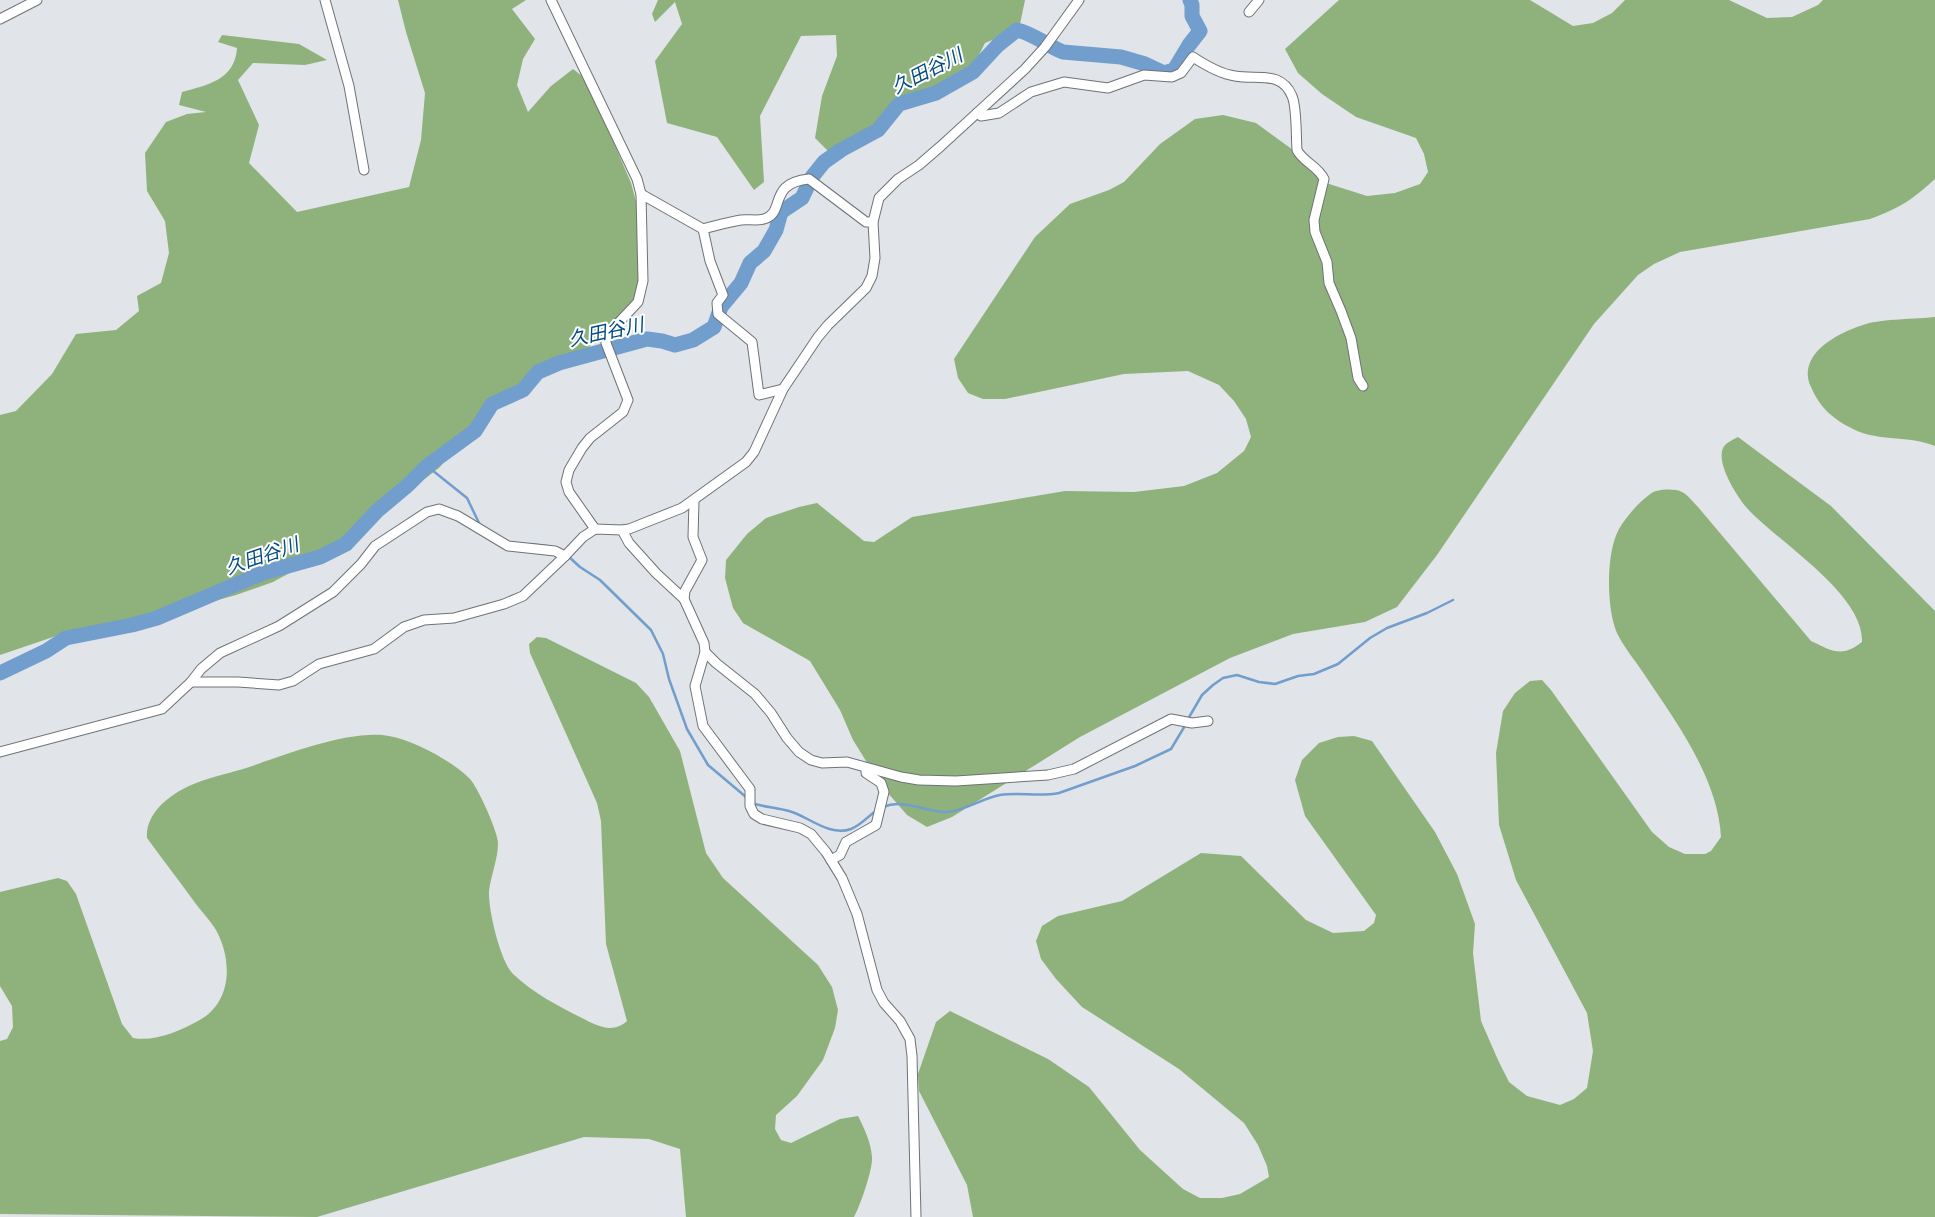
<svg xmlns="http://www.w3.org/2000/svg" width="1935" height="1217" viewBox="0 0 1935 1217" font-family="'DM Sans','Noto Sans JP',sans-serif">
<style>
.forest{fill:#8fb27d}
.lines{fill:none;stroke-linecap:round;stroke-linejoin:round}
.stream{stroke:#719ecc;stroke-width:2.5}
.river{stroke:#719ecc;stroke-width:15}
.minor-casing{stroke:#6f7276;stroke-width:11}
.minor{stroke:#fff;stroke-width:9}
.labels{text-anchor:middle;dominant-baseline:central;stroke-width:4;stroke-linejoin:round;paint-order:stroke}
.water-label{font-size:19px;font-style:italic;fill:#004b83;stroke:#fff}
</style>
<rect width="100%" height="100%" fill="#e1e4e9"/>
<!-- forest -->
<g class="forest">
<path d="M398 0H526L512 9 535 39 523 59 517 85 528 112 551 86 573 69 587 80 631 183 643 227 639 293 630 306 581 355 566 362 543 368 519 389 488 404 477 423 461 439 440 467 399 499 386 513 308 563 273 582 236 595 174 612 59 635 0 655V415L16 411 52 374 76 334 116 330 139 311 137 296 161 283 169 253 165 221 147 191 145 153 166 122 187 114 206 112 179 105 182 92C207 85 235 80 237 48L218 42 222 35 299 44 327 60 305 65 253 63 238 80 259 125 249 163 297 212 409 187 421 140 425 93 406 32Z"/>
<path d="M658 0H1025L1019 29 985 43 972 69 948 84 902 99 888 113 870 137 831 154 815 138 822 96 837 56 836 35 801 36 760 116 764 182 754 190 717 137 667 123 655 61 682 24 675 2 655 22 652 14Z"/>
<path d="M1339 0H1530L1573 26 1593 23 1612 13 1625 0H1729L1767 18 1792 17 1818 5 1823 0H1935V179C1912 200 1900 208 1870 219L1680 252 1654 264 1638 275 1594 324 1437 555 1397 607 1365 622 1293 634 1230 658 1080 737 952 817 927 827 907 815 881 785 853 740 840 710 810 661 743 623 733 608 725 578 726 560 747 534 766 518 799 507 817 503 864 541 874 542 912 517 1065 491 1134 492 1184 486 1217 473 1244 451 1251 437 1246 419 1234 401 1219 385 1188 371 1124 374 1005 399H983L968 393 958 378 954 359 1035 237 1070 204 1109 190 1124 182 1160 144 1195 119 1223 115 1256 123 1293 150 1326 183 1367 196 1395 193 1420 184 1428 172 1424 154 1416 138 1356 117 1322 94 1298 73 1285 49Z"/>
<path d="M1935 317V446C1909 435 1878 442 1853 429 1833 419 1820 408 1811 387 1796 353 1840 332 1866 324 1883 319 1916 319 1935 317Z"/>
<path d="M1738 437 1831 506 1935 611V1217H973L967 1185 919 1091 918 1074 936 1022 950 1011 1048 1059 1089 1087 1140 1150 1183 1189 1200 1198H1222L1240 1194 1269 1177 1267 1166 1258 1145 1244 1123 1179 1069 1082 1007 1056 979 1041 959 1036 941 1042 926 1058 916 1122 901 1201 853 1241 856 1306 920 1333 933 1364 931 1374 923 1376 915 1305 816 1295 780 1302 760 1319 743 1338 737 1354 736 1372 741 1435 832 1457 874 1475 924 1473 953 1481 1021 1498 1060 1509 1082 1527 1096 1560 1105 1574 1099 1587 1088 1593 1051 1587 1013 1516 880 1499 825 1496 753 1503 711 1515 693 1530 681 1542 680 1551 690 1652 832 1669 847 1685 854H1705L1711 851 1721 837C1718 777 1674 719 1642 671 1634 659 1623 646 1617 633 1606 608 1606 552 1619 529 1626 517 1638 503 1649 495 1655 489 1674 488 1682 492 1688 495 1694 503 1698 507L1811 641C1832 651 1842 658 1862 642 1864 593 1776 541 1746 507 1736 495 1713 459 1725 445 1728 442 1734 439 1738 437Z"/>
<path d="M537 637 546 638 636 683 649 697 680 751 706 853 723 878 818 965 832 987 838 1010 835 1028 823 1060 797 1096 776 1115 775 1129 781 1140 791 1143 840 1119 858 1116C864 1128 871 1142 872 1157 873 1169 860 1206 854 1217H686L680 1149 649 1139 584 1137 317 1217 0 1214V1041L7 1039 13 1027 12 1006 0 986V892L58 878 67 881 76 894 122 1024 133 1038C155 1042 179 1031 198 1021 232 1003 233 961 216 930 210 920 200 910 193 900 178 879 162 859 147 838 145 814 169 795 189 786 206 778 226 774 243 769 283 756 349 729 389 736 413 740 452 761 469 778 477 785 498 832 498 843 498 859 491 875 489 891 488 909 500 961 513 974 533 993 558 1006 582 1018 597 1026 613 1034 627 1021L606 944 601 821 597 803 530 653 529 644Z"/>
</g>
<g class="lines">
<!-- stream -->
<g class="stream">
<path d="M427 466 467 498 480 525"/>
<path d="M530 544 547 546"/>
<path d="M568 556 580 567 600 580 651 630 663 654 669 679 687 729 708 765 746 797"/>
<path d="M1188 719 1202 695 1213 685 1223 678 1237 675 1259 682 1275 684 1298 676 1314 674 1338 664 1370 638 1387 628 1427 613 1453 600"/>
<path d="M752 802 755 804C766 807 778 808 789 811 808 816 829 837 851 829 861 825 867 817 876 811"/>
<path d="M883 807C905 798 926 813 948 812 966 810 983 798 1000 795 1020 792 1039 797 1059 793L1135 766 1171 749 1186 724"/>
</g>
<!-- river -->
<path class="river" d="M0 673 46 651 66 638 132 625 157 618 263 573 320 557 346 544 377 511 408 485 427 466 475 431 492 404 523 390 538 372 559 363 647 339 662 341 675 345 693 340 714 327 721 307 741 283 750 263 764 251 776 230 781 212 802 198 812 177 824 162 841 150 878 130 899 104 936 93 973 72 998 45 1017 30C1035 34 1047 46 1063 52L1121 57 1145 64 1164 73 1174 70 1189 45 1200 31 1192 16V5L1190 0"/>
<defs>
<g id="minor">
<path d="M325 0 349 86 364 170"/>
<path d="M551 0 637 179 641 194 643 281 638 302 606 336V343L628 400 623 412 590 438 582 448 569 470 566 482 569 492 595 529"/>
<path d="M1249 12 1259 0"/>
<path d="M0 19 37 0"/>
<path d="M977 113 981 116 999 113 1031 92 1064 82 1108 88 1144 75 1172 77 1181 73 1193 57C1205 65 1221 74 1235 76 1257 80 1281 70 1292 96 1297 107 1296 137 1297 150 1303 162 1318 166 1324 179L1314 220 1315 232 1327 262 1329 283 1341 311 1351 338 1358 378 1363 386"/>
<path d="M641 194 703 229C715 226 728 222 741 220 748 219 757 221 764 219 786 213 767 183 809 179L866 222H873"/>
<path d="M703 229 710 261 723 295 717 303 718 314 752 342 759 395 783 389"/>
<path d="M622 530 629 543 656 573 684 599 704 643 705 652 695 686 703 726 750 789V806L754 814 762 819 800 828 811 834 826 852 842 878 857 914 877 990 884 1003 900 1021 910 1039 912 1056 916 1217"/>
<path d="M684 599 685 591 702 560 693 537 694 501"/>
<path d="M705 652 716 663 755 694 771 713 787 738 799 752 811 760 822 763 847 762 901 777 919 780 956 781 1048 775 1074 769 1171 719 1192 723 1208 721"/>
<path d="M191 682H238L279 685 293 681 319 664 374 649 404 627 424 620 454 618 504 604 523 596 565 556 583 537 595 529 622 530 629 529 682 508 746 462 754 452 783 389 818 337 828 325 866 288 872 276 875 258 873 222 879 198 898 179 919 165 941 146 1025 69 1045 47 1079 0"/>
<path d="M0 752 162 709 191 682 201 669 220 653 279 626 333 592 361 564 375 546 427 512 439 509 458 516 508 546 555 551 565 556"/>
<path d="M831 860 840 855 846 842 876 825 884 792 881 783 866 773V768"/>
</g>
</defs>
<!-- minor casing -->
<use href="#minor" class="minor-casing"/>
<!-- minor -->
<use href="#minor" class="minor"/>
</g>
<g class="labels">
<!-- water labels -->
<g class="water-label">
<text transform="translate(927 71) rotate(-27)">久田谷川</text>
<text transform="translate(606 332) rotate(-12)">久田谷川</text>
<text transform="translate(262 556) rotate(-19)">久田谷川</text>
</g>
</g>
</svg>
